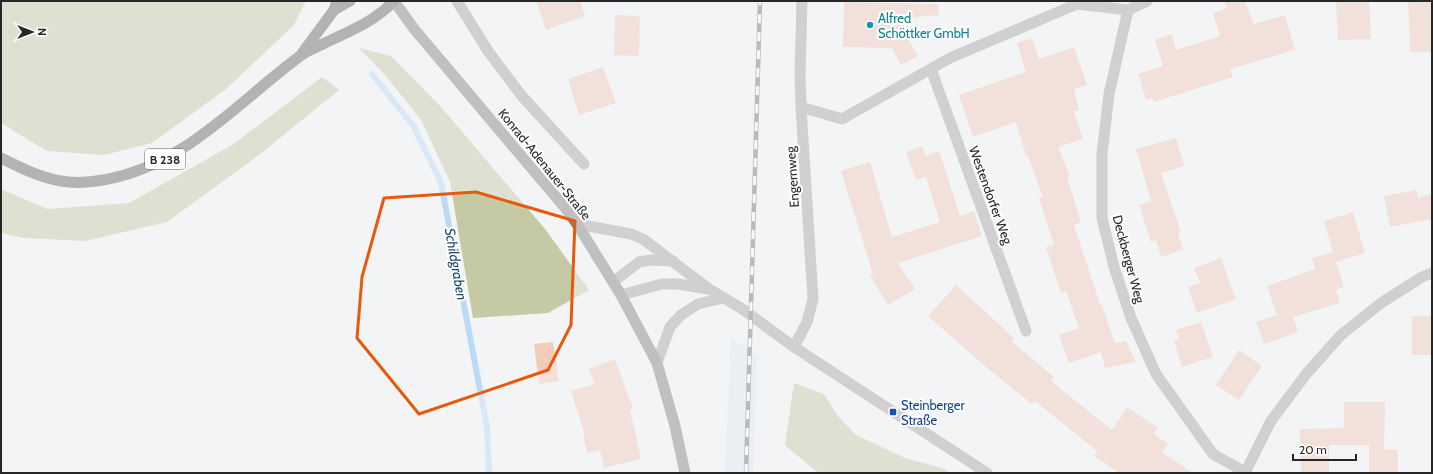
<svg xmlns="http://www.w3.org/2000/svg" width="1433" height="474" viewBox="0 0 1433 474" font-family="Cabin,sans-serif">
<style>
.built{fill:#e1e9ef}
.green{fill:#c5c9a4}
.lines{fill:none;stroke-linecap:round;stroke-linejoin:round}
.stream{stroke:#bbdaf6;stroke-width:6}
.building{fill:#f2cbb9}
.service{stroke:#a6a5a5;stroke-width:11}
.minor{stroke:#a6a5a5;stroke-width:11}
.tertiary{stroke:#a6a5a5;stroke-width:11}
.secondary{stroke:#818080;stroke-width:11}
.primary{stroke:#666565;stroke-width:11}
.rail-casing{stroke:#737475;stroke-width:4.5}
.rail{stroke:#fff;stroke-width:3;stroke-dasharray:9;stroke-linecap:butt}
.marked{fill:none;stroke:#e8590c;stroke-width:3;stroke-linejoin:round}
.culture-dot{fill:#0f9aa8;stroke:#fff;stroke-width:1.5}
.transit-dot{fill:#1a4fb4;stroke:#fff;stroke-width:1.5}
.labels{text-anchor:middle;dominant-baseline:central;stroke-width:4;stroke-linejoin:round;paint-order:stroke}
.shield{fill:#fff;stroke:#676868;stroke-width:1}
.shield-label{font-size:12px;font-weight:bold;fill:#262727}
.culture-label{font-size:13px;fill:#0d838f;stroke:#fff;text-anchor:start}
.street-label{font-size:13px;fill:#262727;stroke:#fff}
.transit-label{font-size:13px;fill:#164399;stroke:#fff;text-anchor:start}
.water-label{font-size:14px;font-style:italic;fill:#17486c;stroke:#fff}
</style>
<rect width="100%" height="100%" fill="#f3f4f5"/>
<!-- built -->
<path class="built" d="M731 338 757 356 753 473H725Z"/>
<!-- green -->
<g class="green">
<path d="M1 1H306L294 25 226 89 152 143 104 155 47 151 1 123Z"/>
<path d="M359 48 391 56 441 107 545 229 589 290 548 313 473 318 450 182 421 120 385 75Z"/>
<path d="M322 77 339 90 259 155 167 222 85 241 25 238 1 233V189L47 209 129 203 232 145Z"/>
<path d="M794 383 824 394 837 415 856 435 905 458 942 468 950 473H818L785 445Z"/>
</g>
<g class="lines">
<!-- stream -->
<path class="stream" d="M372 74 414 127 441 183 487 427 489 473"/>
</g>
<!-- building -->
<g class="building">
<path d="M536 1H580L585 16 546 30Z"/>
<path d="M1224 1H1245L1254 24 1285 15 1295 50 1230 69 1233 77 1154 102 1153 98 1146 100 1138 74 1163 66 1155 40 1172 34 1176 50 1220 36 1213 13 1227 8Z"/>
<path d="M1369 1 1371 39 1338 40 1336 2Z"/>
<path d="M1408 1H1432V52H1410Z"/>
<path d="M844 2 938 4 939 15 897 19 918 56 901 65 892 48 843 47Z"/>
<path d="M615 15 640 16 639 56 614 55Z"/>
<path d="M1032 38 1039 59 1074 47 1087 85 1074 89 1079 110 1074 111 1083 139 1058 147 1070 176 1067 177 1081 222 1074 225 1100 304 1101 303 1115 343 1126 341 1136 362 1105 368 1101 352 1069 363 1059 335 1079 328 1066 291 1061 293 1046 247 1054 245 1039 198 1043 197 1028 156H1026L1016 122 973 137 959 95 1026 72 1017 43Z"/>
<path d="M603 67 616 103 579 115 568 79Z"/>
<path d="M1176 138 1184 166 1161 173 1181 232 1178 233 1183 250 1161 257 1156 240 1151 242 1139 205 1151 201 1136 149Z"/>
<path d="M922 146 926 156 939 151 960 216 974 211 982 236 898 263 915 289 888 305 870 276 873 274 841 171 870 162 892 237 940 222 926 177 916 180 906 152Z"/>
<path d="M1417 190 1418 198 1432 194V219L1390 227 1384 196Z"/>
<path d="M1353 212 1365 253 1336 262 1324 221Z"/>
<path d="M1333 252 1344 287 1336 290 1340 303 1293 317 1298 332 1264 344 1256 322 1277 315 1267 286 1315 269 1312 258Z"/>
<path d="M1221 258 1236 299 1197 313 1188 287 1200 283 1194 268Z"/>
<path d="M956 285 1014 338 1011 341 1054 377 1051 381 1112 430 1127 407 1158 428 1154 434 1168 444 1162 452 1193 473H1119L1094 456 1097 451 1035 401 1032 404 987 368 928 316Z"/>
<rect x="1412" y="316" width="20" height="39"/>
<path d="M1201 322 1213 357 1182 367 1174 341 1179 340 1176 330Z"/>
<path d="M553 342 559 381 539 384 534 344Z"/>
<path d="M1239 350 1262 366 1239 400 1216 385Z"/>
<path d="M615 359 633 409 630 410 641 459 604 468 600 450 587 453 583 436 585 435 571 391 595 384 589 369Z"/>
<path d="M1344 402H1385L1384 449 1398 450V473H1369V445H1329V473H1301L1300 429 1344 428Z"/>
</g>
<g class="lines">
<!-- service -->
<path class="service" d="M457 1 488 51 521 95 584 164"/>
<!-- minor -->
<g class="minor">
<path d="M1147 1 1128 10 1109 94 1102 154V218L1114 267 1131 318 1156 374 1213 454 1245 472"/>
<path d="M931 69 1026 331"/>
<path d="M801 107 842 119 950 58 1077 4 1128 10"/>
<path d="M794 347 807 322 813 299 801 107 800 74 802 1"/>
<path d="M1245 473 1271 421 1307 373 1341 335 1381 303 1422 277 1432 273"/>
</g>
<!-- tertiary -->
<g class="tertiary">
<path d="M577 224 631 234 643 239 709 289 741 308 794 347 987 473"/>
<path d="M613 282 639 262 651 260 673 261"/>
<path d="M621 295 662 284H678L708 289"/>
<path d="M657 363 670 327 681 315 698 304 724 298"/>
</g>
<!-- secondary -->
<path class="secondary" d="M394 1 415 30 566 209 577 224 621 295 657 363 675 426 685 473"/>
<!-- primary -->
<g class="primary">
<path d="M334 10 350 1"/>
<path d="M303 52 334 10 337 1"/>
<path d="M1 158C23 169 45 180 69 182 80 183 92 182 103 180 183 167 238 102 300 56 308 50 317 47 325 43 350 31 374 22 394 1"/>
</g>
<defs>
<path id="rail" d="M746 473 760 1"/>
</defs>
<!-- rail casing -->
<use href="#rail" class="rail-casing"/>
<!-- rail -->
<use href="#rail" class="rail"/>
</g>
<!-- marked area -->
<path d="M0 0H1433V474H0ZM476 192 575 221 571 325 548 370 419 414 357 338 362 277 384 198Z" fill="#f3f4f5" fill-opacity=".55" fill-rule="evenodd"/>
<path class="marked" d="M476 192 575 221 571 325 548 370 419 414 357 338 362 277 384 198Z"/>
<!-- markers -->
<circle class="culture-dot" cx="870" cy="25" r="4"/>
<rect class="transit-dot" x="889" y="408" width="8" height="8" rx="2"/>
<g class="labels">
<!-- shield labels -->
<rect class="shield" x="145" y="149" width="40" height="20" rx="3"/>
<g class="shield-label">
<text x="165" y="159">B 238</text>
</g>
<!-- culture labels -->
<g class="culture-label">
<text x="878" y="18">Alfred<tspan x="878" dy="15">Schöttker GmbH</tspan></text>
</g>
<!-- street labels -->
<g class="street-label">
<text transform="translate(545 164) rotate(51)">Konrad-Adenauer-Straße</text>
<text transform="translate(792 177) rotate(-94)">Engernweg</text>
<text transform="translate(991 195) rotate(70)">Westendorfer Weg</text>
<text transform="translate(1129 259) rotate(75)">Deckberger Weg</text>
</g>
<!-- transit labels -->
<g class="transit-label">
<text x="901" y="405">Steinberger<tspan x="901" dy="15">Straße</tspan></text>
</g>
<!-- water labels -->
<g class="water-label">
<text transform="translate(456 264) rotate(80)">Schildgraben</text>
</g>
</g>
<!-- border -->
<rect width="1433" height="474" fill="none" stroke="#262727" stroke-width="4"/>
<!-- north arrow -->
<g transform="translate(32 32) rotate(90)" stroke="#ffffff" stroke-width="3" paint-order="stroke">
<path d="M0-3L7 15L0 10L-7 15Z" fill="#262727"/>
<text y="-6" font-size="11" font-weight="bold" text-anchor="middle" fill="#262727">N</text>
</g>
<!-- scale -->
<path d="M1293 454v6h63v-6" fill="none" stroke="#262727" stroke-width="2"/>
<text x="1299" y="454" font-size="12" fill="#262727" stroke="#ffffff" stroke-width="3" paint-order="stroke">20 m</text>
</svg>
